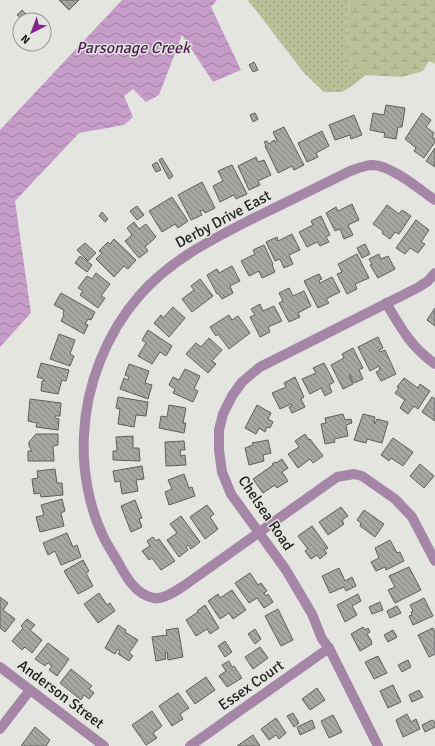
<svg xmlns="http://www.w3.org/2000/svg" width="435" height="746" viewBox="0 0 435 746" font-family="Signika,sans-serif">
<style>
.grass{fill:url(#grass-dots)}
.wetland{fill:url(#wetland-marsh)}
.water{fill:url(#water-waves)}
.building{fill:url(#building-back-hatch);stroke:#5e5e5c}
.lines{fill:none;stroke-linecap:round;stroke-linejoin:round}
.minor{stroke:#a686a7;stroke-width:10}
.labels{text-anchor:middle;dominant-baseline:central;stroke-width:3;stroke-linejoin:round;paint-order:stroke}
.street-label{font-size:15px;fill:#1c1c1b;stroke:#e4e4e1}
.water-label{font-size:16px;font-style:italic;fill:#511f54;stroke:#e4e4e1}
</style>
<defs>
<pattern id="grass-dots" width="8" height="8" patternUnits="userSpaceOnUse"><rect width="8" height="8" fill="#b8c198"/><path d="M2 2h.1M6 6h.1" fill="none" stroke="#9ea582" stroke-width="1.8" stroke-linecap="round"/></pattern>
<pattern id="wetland-marsh" width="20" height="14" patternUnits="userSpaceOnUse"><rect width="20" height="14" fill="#b8c198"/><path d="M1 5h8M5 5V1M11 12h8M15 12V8" fill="none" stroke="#9ea582"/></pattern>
<pattern id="water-waves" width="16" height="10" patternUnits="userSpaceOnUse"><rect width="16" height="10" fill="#c69dc8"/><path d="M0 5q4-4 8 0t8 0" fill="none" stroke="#a07fa2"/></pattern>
<pattern id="building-back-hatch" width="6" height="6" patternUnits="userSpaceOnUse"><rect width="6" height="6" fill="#a6a6a3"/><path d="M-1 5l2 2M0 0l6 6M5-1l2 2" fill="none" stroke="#868684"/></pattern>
</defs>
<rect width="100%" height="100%" fill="#e4e4e1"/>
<!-- grass -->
<path class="grass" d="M248 0H349L346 36V65L366 75 352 86 342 92H324L304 73Z"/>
<!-- wetland -->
<path class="wetland" d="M349 0H435V64L429 61 423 71 402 77 366 75 345 65 346 36Z"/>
<!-- water -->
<path class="water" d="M122 0H217L211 7 241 70 213 82 182 35 159 95 146 102 133 89 124 96 133 117 124 125 79 133 15 201 31 313 0 347V130Z"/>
<!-- building -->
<g class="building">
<path d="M59 0H79L69 10Z"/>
<path d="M22 10 30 18 28 20H23L17 15Z"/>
<path d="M254 62 258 70 253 72 249 65Z"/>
<path d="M386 105 405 108 402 127H398L396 139 384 137 385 133 370 130 373 113 384 115Z"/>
<path d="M255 113 258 119 253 122 250 115Z"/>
<path d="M422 113 431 120 426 127 434 133 432 137 435 139V142L424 158 414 151 416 148 405 139Z"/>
<path d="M354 115 362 135 351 139 350 135 335 140 329 125Z"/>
<path d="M284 127 304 165 294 170 292 166 278 173 265 146 266 145 264 142 267 141 269 144 274 140 275 142 277 141 273 132Z"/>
<path d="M322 131 329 146 316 153 318 157 307 162 298 143Z"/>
<path d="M435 148V167L426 161Z"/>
<path d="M256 157 258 162 264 160 271 175 258 181 260 185 249 190 238 166Z"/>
<path d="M162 158 173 176 169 179 159 160Z"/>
<path d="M157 162 161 170 156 172 152 165Z"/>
<path d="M232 165 247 194 236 199 234 195 220 202 213 186 223 181 218 171Z"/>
<path d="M202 182 215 208 205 213 203 210 200 211 202 215 191 220 178 195Z"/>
<path d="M172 197 188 221 178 228 175 224 162 232 149 211Z"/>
<path d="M352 204 359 220 348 225 353 235 344 239 340 229 335 231 326 213 336 207 338 211Z"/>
<path d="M387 205 399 214 402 210 411 216 399 234 395 232 390 239 382 233 383 231 373 224Z"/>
<path d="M137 206 144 215 137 220 130 211Z"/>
<path d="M102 212 108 219 105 222 99 216Z"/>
<path d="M321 216 330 235 326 237 329 242 320 246 317 242 307 247 299 232 313 225 311 221Z"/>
<path d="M416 220 429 230 421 242 425 244 418 253 410 248 405 254 396 248Z"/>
<path d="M134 222 139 229 146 224 156 237 145 247 148 251 139 258 125 241 132 235 127 228Z"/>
<path d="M292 234 300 250 289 255 293 264 284 268 280 259 275 261 266 242 277 237 278 241Z"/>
<path d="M114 239 136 260 128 269 124 266 114 277 96 259 102 253 99 251 108 242 110 244Z"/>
<path d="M85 243 96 253 88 261 77 250Z"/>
<path d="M365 244 370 254 362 258 357 248Z"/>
<path d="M264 245 273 264 272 265 275 272 262 278 259 271 249 276 241 261 255 254 253 250Z"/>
<path d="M357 254 369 278 355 284 357 289 347 294 337 274 342 272 338 264Z"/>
<path d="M379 254 381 259 388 256 395 269 378 278 370 265 372 264 369 259Z"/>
<path d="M80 256 92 265 87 272 75 263Z"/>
<path d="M232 266 240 281 230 286 233 293 222 299 218 293 217 294 207 275 217 269 219 273Z"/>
<path d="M96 273 110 284 101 296 105 298 98 308 80 295 83 291 78 288 87 276 92 279Z"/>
<path d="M319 274 322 279 319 280 320 283 332 277 340 292 326 299 329 303 318 308 304 281Z"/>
<path d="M200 279 213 296 192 312 182 299 194 290 191 286Z"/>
<path d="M289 288 293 296 304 291 311 306 298 313 300 317 289 322 279 303 283 301 279 293Z"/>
<path d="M61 293 95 312 91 320 88 319 85 324 88 325 84 334 61 321 64 315 63 314 64 310 54 305Z"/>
<path d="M260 304 263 311 274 306 282 321 268 327 270 332 260 337 250 317 255 315 251 309Z"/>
<path d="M173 307 185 318 169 337 154 323 161 315 163 318Z"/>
<path d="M435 308V326L427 320Z"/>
<path d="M229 315 232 320 238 316 250 333 229 349 218 334 216 336 210 327Z"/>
<path d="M148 330 172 346 166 356 160 352 152 364 138 356 146 343 142 340Z"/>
<path d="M59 334 75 340 70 354 74 356 70 366 50 359Z"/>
<path d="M378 337 383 348 379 350 380 352 385 350 396 374 381 381 376 372 380 370 379 366 370 371 358 347Z"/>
<path d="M209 338 222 350 212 361 216 364 208 373 186 354 196 343 201 347Z"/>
<path d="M353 348 363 368 359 370 363 379 354 383 350 375H349L353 384 343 389 331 365 344 358 342 354Z"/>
<path d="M41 363 69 370 66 381 62 380 58 394 41 391 42 381H44V379L37 377Z"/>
<path d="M324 363 334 382 329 385 332 392 325 396 321 388 310 394 302 379 316 373 313 368Z"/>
<path d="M129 364 149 371 145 383 152 385 148 399 120 389 124 378 128 380 129 377 125 375Z"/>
<path d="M185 369 200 376 194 389 198 391 193 402 173 393 175 389 169 385 173 377 179 380Z"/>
<path d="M295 377 304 397 301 399 305 407 292 413 289 407 292 406 291 404 280 409 272 393 286 387 284 383Z"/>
<path d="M404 378 418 388 420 384 430 391 418 409 414 406 408 414 400 408 405 400 395 393 399 388 397 387Z"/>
<path d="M118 397 148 402 146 416 136 415 134 427 118 424 120 409 116 408Z"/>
<path d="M432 397 435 399V421L422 412Z"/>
<path d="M30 399 61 403 60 416H55V418L59 419 58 430 36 427 37 423 28 421Z"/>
<path d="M169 405 186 408 183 423H186L184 433 159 428 161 416 167 417Z"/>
<path d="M257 405 271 413 268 419 273 422 270 428 267 427 265 432 259 428 256 434 245 428Z"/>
<path d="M343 414 345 420 351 419 352 423 346 425 348 436 334 439 335 442 325 444 321 424 326 423 325 418Z"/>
<path d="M363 414 375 417 374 423 375 424 377 419 388 422 382 443 367 439 366 443 354 440Z"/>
<path d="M36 434H58V445L53 446 54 461H28V451H32L29 446V442Z"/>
<path d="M305 434 309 440 310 439 323 456 313 463 310 459 298 468 288 454 299 447 295 441Z"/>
<path d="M133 436V448H139L140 461 113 460V451H117L116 437Z"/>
<path d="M393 438 413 452 403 466 391 458 389 461 381 455Z"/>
<path d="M268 440 271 453 263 455 264 461 249 465 245 448 253 445 252 443Z"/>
<path d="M184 441 185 450H180L181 456 185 455 186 465 166 466 165 442Z"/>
<path d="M282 459 288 468 282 472 288 481 277 488 275 485 263 493 253 479 273 465 272 464 275 462 276 463Z"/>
<path d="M420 464 434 476 424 488 410 476Z"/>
<path d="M142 466 144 479 136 480 138 491 122 494 120 481 115 482 113 471Z"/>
<path d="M55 469 57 483H62L63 495 41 497 40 493 34 494 32 479 38 478 37 471Z"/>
<path d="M184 474 189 488 192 487 195 496 169 505 165 492 172 489 168 480Z"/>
<path d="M62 499 65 511 61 513 64 526 40 532 36 517 44 515 41 505Z"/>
<path d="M135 500 142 518 139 519 142 527 131 532 121 506Z"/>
<path d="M207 505 214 514 210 517 218 529 205 539 190 517Z"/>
<path d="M341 507 348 516 342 520 344 524 328 535 319 522Z"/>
<path d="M364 510 384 524 375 537 360 526 361 523 357 520Z"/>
<path d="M181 516 200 542 191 549 188 545 186 547 188 550 179 557 167 540 177 533 170 524Z"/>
<path d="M312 526 328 548 324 550 327 553 320 559 317 555 311 559 305 551 308 549 298 536Z"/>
<path d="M67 533 73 547 77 545 81 557 61 565 55 551 48 555 43 543Z"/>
<path d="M153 537 156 541 159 539 175 561 161 570 152 558 149 560 142 551 150 546 147 541Z"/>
<path d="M390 540 397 553 400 552 404 561 386 570 385 567 376 571 371 562 379 558 375 548Z"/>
<path d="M83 560 89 571 86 573 93 586 78 594 64 571Z"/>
<path d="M409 567 421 590 395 603 388 590 395 587 389 576Z"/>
<path d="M339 568 345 581 352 577 356 586 346 591 344 587 330 593 322 576Z"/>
<path d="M250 573 258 585 261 583 267 591 264 593 266 596 268 594 273 602 264 608 257 598 249 603 235 583Z"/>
<path d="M232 590 246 610 233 619 229 613 220 619 208 601 218 594 220 598Z"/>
<path d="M99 593 107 605 110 603 115 611 98 623 84 604Z"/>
<path d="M358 594 361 601 352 606 357 615 345 622 337 605Z"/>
<path d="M0 597 8 603 3 610 15 619 5 632 0 628Z"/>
<path d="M424 598 433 616 413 625 409 616 412 615 411 612 413 611 410 605Z"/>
<path d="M380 602 383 610 372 614 369 607Z"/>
<path d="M205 605 219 628 210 634 207 629 196 636 186 620 198 612 197 611Z"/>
<path d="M397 606 401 613 390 618 387 611Z"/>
<path d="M278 609 293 640 281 646 265 616Z"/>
<path d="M27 619 35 625 30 630 42 640 32 653 25 647 22 650 12 641 23 628 21 626Z"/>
<path d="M118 625 126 630 125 632 138 640 129 653 133 656 129 661 118 654 120 651 118 649 115 654 105 648Z"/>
<path d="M363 627 365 630 368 628 370 632 367 634 372 642H371L372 644 360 651 351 634Z"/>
<path d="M178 628 183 657 168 660 167 652 165 653 166 659 156 661 152 637 167 635 166 630Z"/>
<path d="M433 628 435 632V654L429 657 418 635Z"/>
<path d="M255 629 261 639 255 644 248 634Z"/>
<path d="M393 630 397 637 388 642 384 635Z"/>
<path d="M225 641 232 652 225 657 218 646Z"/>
<path d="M48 643 69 659 57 676 49 670 52 666 48 663 45 666 35 659Z"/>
<path d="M260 647 268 658 253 669 245 657Z"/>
<path d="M378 656 387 673 374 679 365 662Z"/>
<path d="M408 660 411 667 402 672 398 665Z"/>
<path d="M229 661 232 667 234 666 242 678 227 687 219 676 226 671 222 665Z"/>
<path d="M71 669 92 686 89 689 94 693 89 699 84 695 81 700 60 683Z"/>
<path d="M206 677 215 690 195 704 186 691Z"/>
<path d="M393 685 401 702 388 708 380 691Z"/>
<path d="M317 688 325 700 310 710 302 699Z"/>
<path d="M419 690 423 697 412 702 409 695Z"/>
<path d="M178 693 189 708 180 714 183 719 172 726 159 706Z"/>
<path d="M152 711 162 726 153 733 157 738 146 745 132 725Z"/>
<path d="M293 713 299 723 294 727 287 716Z"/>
<path d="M407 714 411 722 416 719 420 729 403 737 396 720Z"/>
<path d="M333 715 342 732 329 738 321 721Z"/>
<path d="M276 718 286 733 279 739 276 735 269 740 261 729Z"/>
<path d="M312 720 315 728 300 735 297 727Z"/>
<path d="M432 720 435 722V727L425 732 422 725Z"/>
<path d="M35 727 50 740 46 746H21Z"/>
<path d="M253 735 260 746H237Z"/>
</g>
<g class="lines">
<!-- minor -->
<g class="minor">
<path d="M435 200C419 189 392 166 373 165 364 165 356 169 348 172 318 187 287 202 256 217 213 239 171 259 139 296 106 334 86 386 84 435 82 469 89 508 104 538 108 546 113 554 118 562 126 577 136 595 154 598 164 600 177 590 185 585L337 477 354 474 362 476 395 499 412 517 435 561"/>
<path d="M386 303C401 328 410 346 435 364"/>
<path d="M0 667 104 746"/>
<path d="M0 729 30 690"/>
<path d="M190 746 329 648"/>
<path d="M378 746 329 648 322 639 312 614 286 570 231 494 222 472 219 450V430L223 414 232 396 242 382 260 367 419 287 428 281 435 273"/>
</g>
</g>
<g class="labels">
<!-- street labels -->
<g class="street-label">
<text transform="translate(223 219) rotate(-28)">Derby Drive East</text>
<text transform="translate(266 513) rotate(56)">Chelsea Road</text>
<text transform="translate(251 685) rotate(-35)">Essex Court</text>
<text transform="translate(61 694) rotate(37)">Anderson Street</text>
</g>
<!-- water labels -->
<g class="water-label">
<text x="133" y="48">Parsonage Creek</text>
</g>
</g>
<!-- north arrow -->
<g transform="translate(32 32) rotate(222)"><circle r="19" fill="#e4e4e1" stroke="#949492"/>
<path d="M0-3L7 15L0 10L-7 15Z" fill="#85228b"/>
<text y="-6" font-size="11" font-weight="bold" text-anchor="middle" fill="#1c1c1b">N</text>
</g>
</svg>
